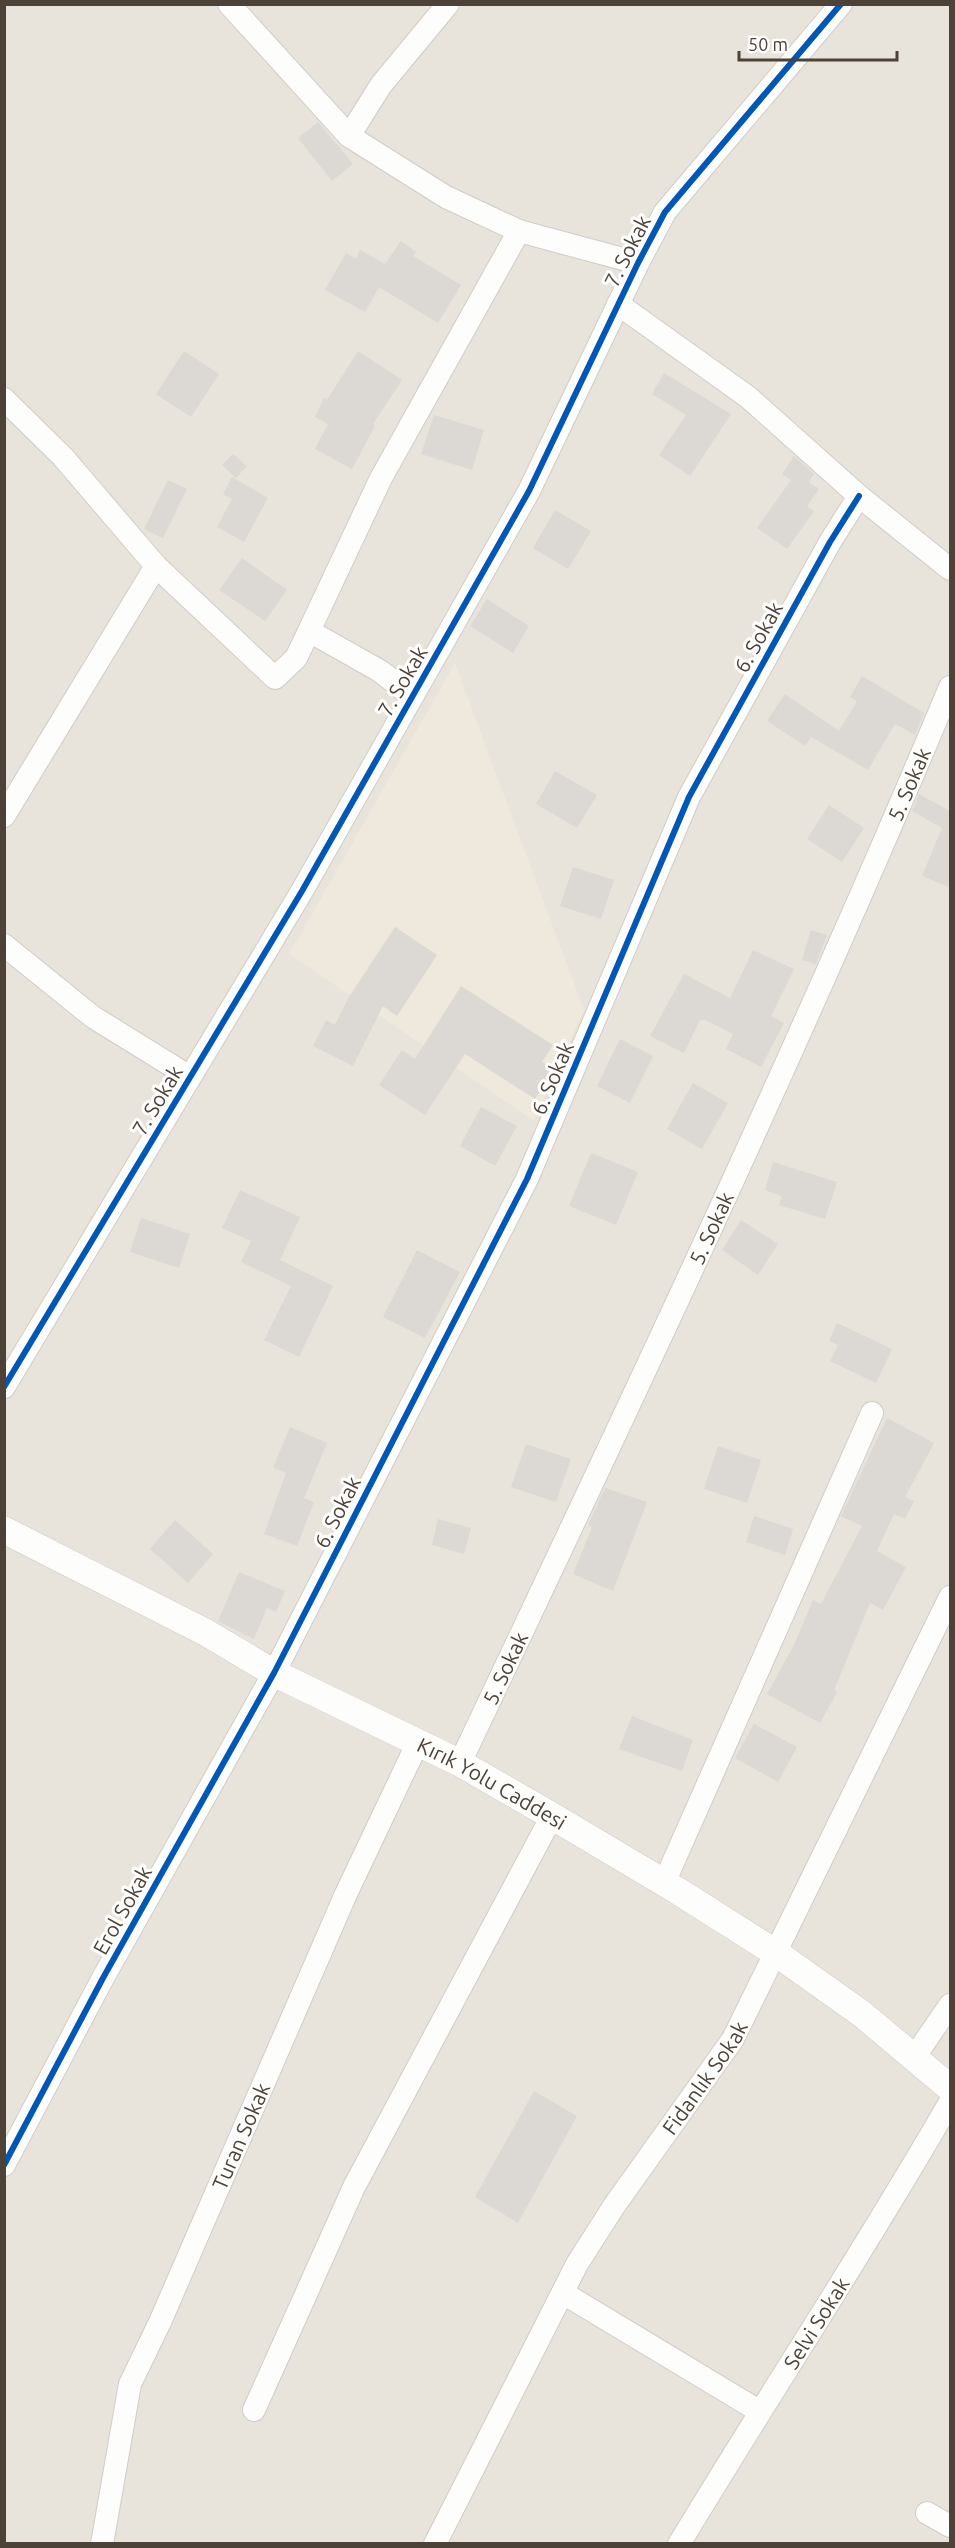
<svg xmlns="http://www.w3.org/2000/svg" width="955" height="2548" viewBox="0 0 955 2548" font-family="Ubuntu,sans-serif">
<style>
.residential{fill:#e8e3db}
.education{fill:#eee8dd}
.building{fill:#dcd9d4}
.lines{fill:none;stroke-linecap:round;stroke-linejoin:round}
.minor-casing{stroke:#d0ccc8;stroke-width:24}
.tertiary-casing{stroke:#d0ccc8;stroke-width:28}
.minor{stroke:#fdfdfc;stroke-width:22}
.tertiary{stroke:#fdfdfc;stroke-width:27}
.cycleway-casing{stroke:#fff;stroke-width:10}
.cycleway{stroke:#0057b8;stroke-width:6}
.labels{text-anchor:middle;dominant-baseline:central;stroke-width:6;stroke-linejoin:round;paint-order:stroke}
.street-label{font-size:21px;fill:#4c4238;stroke:#fff}
</style>
<rect width="100%" height="100%" fill="#f3f1ee"/>
<!-- residential -->
<rect class="residential" x="5" y="5" width="945" height="2538"/>
<!-- education -->
<path class="education" d="M455 663 584 1010 534 1121 289 954Z"/>
<!-- building -->
<g class="building">
<path d="M318 122 353 164 332 181 298 138Z"/>
<path d="M401 241 416 252 413 256 461 285 438 323 379 287 365 312 325 290 346 253 356 258 360 250 385 264Z"/>
<path d="M184 351 219 374 191 417 156 394Z"/>
<path d="M358 351 402 380 373 424 375 426 352 469 315 449 328 424 315 417 324 398 327 400Z"/>
<path d="M664 373 731 414 690 476 659 455 686 415 652 394Z"/>
<path d="M434 415 484 430 472 470 421 454Z"/>
<path d="M233 454 247 466 236 478 222 465Z"/>
<path d="M794 456 814 474 809 482 819 489 807 506 814 511 787 549 757 528 791 480 782 474Z"/>
<path d="M232 477 268 498 244 542 217 527 232 499 223 494Z"/>
<path d="M168 480 187 489 163 538 144 529Z"/>
<path d="M555 510 591 531 568 569 533 548Z"/>
<path d="M242 558 287 590 265 621 219 590Z"/>
<path d="M487 599 529 626 513 653 470 626Z"/>
<path d="M862 676 924 713 915 735 895 724 868 770 811 737 805 746 767 721 785 694 839 731 857 701 850 697Z"/>
<path d="M555 771 597 795 577 828 536 804Z"/>
<path d="M919 794 950 811 951 809V888L922 876 942 828 912 811Z"/>
<path d="M829 805 864 828 842 862 807 839Z"/>
<path d="M573 867 614 880 601 919 560 906Z"/>
<path d="M395 927 437 955 397 1016 383 1006 353 1066 313 1046 326 1020 335 1025 349 997Z"/>
<path d="M811 930 827 935 816 964 802 960Z"/>
<path d="M753 950 794 969 771 1016 784 1023 761 1067 726 1049 733 1034 705 1020H700L684 1053 650 1036 684 974 730 998Z"/>
<path d="M461 986 553 1045 542 1062 553 1069 535 1099 465 1054 425 1115 379 1085 402 1050 415 1059Z"/>
<path d="M620 1039 653 1056 630 1103 597 1086Z"/>
<path d="M693 1083 728 1103 702 1149 667 1129Z"/>
<path d="M481 1107 517 1126 495 1166 460 1146Z"/>
<path d="M591 1153 638 1172 616 1225 569 1206Z"/>
<path d="M773 1162 837 1182 825 1219 779 1205 782 1196 765 1190Z"/>
<path d="M240 1190 300 1217 280 1260 333 1286 299 1357 264 1340 291 1286 241 1262 251 1241 222 1228Z"/>
<path d="M141 1218 190 1234 179 1268 130 1252Z"/>
<path d="M741 1220 778 1244 758 1275 722 1250Z"/>
<path d="M417 1250 460 1272 425 1338 383 1317Z"/>
<path d="M837 1323 892 1349 876 1383 830 1361 838 1345 829 1341Z"/>
<path d="M887 1418 934 1443 905 1497 914 1501 905 1519 894 1514 877 1551 906 1567 883 1610 870 1603 834 1690 837 1692 820 1723 767 1694 794 1645 813 1600 821 1604 862 1526 841 1516Z"/>
<path d="M290 1427 327 1443 304 1498 314 1502 297 1546 264 1534 286 1473 273 1468Z"/>
<path d="M526 1444 571 1459 556 1502 511 1487Z"/>
<path d="M718 1446 761 1460 747 1503 704 1489Z"/>
<path d="M605 1488 647 1502 613 1591 573 1574 592 1527 588 1525Z"/>
<path d="M754 1516 793 1529 785 1555 746 1542Z"/>
<path d="M438 1519 471 1528 464 1554 432 1545Z"/>
<path d="M175 1520 213 1554 188 1583 150 1549Z"/>
<path d="M239 1572 285 1591 276 1612 267 1608 254 1639 218 1621Z"/>
<path d="M632 1716 693 1740 682 1771 619 1749Z"/>
<path d="M754 1724 797 1747 778 1782 735 1758Z"/>
<path d="M534 2091 577 2116 518 2223 475 2197Z"/>
</g>
<g class="lines">
<defs>
<g id="minor">
<path d="M229 4 349 136 446 197 519 231 638 263"/>
<path d="M349 136 381 85 448 4"/>
<path d="M618 304 748 397 859 496 950 569"/>
<path d="M4 399 63 457 156 566 275 678 296 658 309 631 380 671 412 696"/>
<path d="M309 631 381 478 519 231"/>
<path d="M4 816 156 566"/>
<path d="M4 945 93 1017 190 1077"/>
<path d="M4 1387 302 891 529 491 638 263 665 212 841 4"/>
<path id="s1" d="M460 1763C629 1407 798 1050 950 687"/>
<path d="M664 1883 872 1413"/>
<path d="M915 2056 950 2005"/>
<path d="M4 2165 103 1978 274 1673 527 1179 689 797 830 542 859 496"/>
<path d="M563 2293 759 2411"/>
<path d="M254 2410 354 2187 552 1816"/>
<path d="M927 2513 950 2526"/>
<path id="s2" d="M102 2544 130 2384 160 2322 345 1896 418 1742"/>
<path id="s3" d="M435 2544 577 2264 614 2206 733 2039 950 1597"/>
<path id="s4" d="M679 2544C768 2396 864 2252 950 2102"/>
</g>
<g id="tertiary">
<path id="s5" d="M4 1530 205 1632 274 1673 460 1763 552 1816 678 1891 776 1953 862 2014 950 2088"/>
</g>
</defs>
<!-- minor casing -->
<use href="#minor" class="minor-casing"/>
<!-- tertiary casing -->
<use href="#tertiary" class="tertiary-casing"/>
<!-- minor -->
<use href="#minor" class="minor"/>
<!-- tertiary -->
<use href="#tertiary" class="tertiary"/>
<defs>
<g id="cycleway">
<path d="M4 1387 302 891 529 491 638 263 665 212 841 4"/>
<path d="M4 2165 103 1978 274 1673 527 1179 689 797 830 542 859 496"/>
</g>
</defs>
<!-- cycleway casing -->
<use href="#cycleway" class="cycleway-casing"/>
<!-- cycleway -->
<use href="#cycleway" class="cycleway"/>
</g>
<g class="labels">
<!-- street labels -->
<g class="street-label">
<text transform="translate(627 251) rotate(-63)">7. Sokak</text>
<text transform="translate(758 637) rotate(-61)">6. Sokak</text>
<text transform="translate(402 681) rotate(-60)">7. Sokak</text>
<text stroke="none"><textPath href="#s1" startOffset="1077">5. Sokak</textPath></text>
<text transform="translate(552 1078) rotate(-67)">6. Sokak</text>
<text transform="translate(157 1100) rotate(-59)">7. Sokak</text>
<text stroke="none"><textPath href="#s1" startOffset="591">5. Sokak</textPath></text>
<text transform="translate(337 1512) rotate(-63)">6. Sokak</text>
<text stroke="none"><textPath href="#s1" startOffset="105">5. Sokak</textPath></text>
<text stroke="none"><textPath href="#s5" startOffset="550">Kırık Yolu Caddesi</textPath></text>
<text transform="translate(122 1910) rotate(-61)">Erol Sokak</text>
<text stroke="none"><textPath href="#s3" startOffset="540">Fidanlık Sokak</textPath></text>
<text stroke="none"><textPath href="#s2" startOffset="434">Turan Sokak</textPath></text>
<text stroke="none"><textPath href="#s4" startOffset="260">Selvi Sokak</textPath></text>
</g>
</g>
<!-- border -->
<rect width="955" height="2548" fill="none" stroke="#4c4238" stroke-width="12"/>
<!-- scale -->
<path d="M739 51v9h158v-9" fill="none" stroke="#4c4238" stroke-width="3"/>
<text x="748" y="51" font-size="18" fill="#4c4238" stroke="#ffffff" stroke-width="4.5" paint-order="stroke">50 m</text>
</svg>
